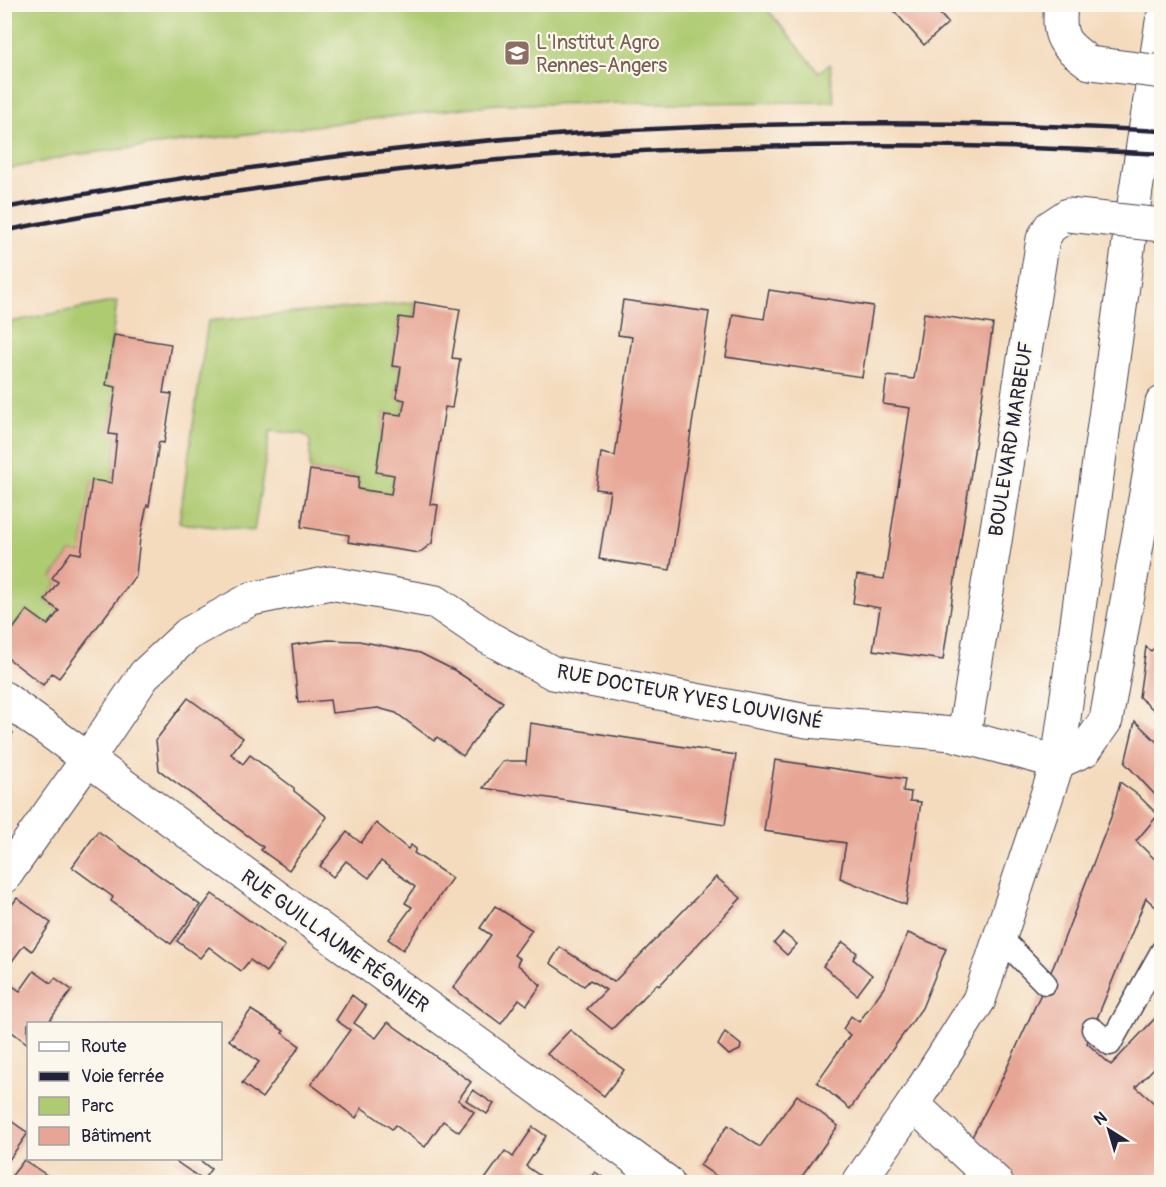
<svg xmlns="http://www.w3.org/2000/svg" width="1166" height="1187" viewBox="0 0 1166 1187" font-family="Pangolin,sans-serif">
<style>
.green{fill:#aecb72;stroke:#687656;stroke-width:1.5}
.building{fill:#e7a695}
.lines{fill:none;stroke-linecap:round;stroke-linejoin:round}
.service-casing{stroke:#423e4f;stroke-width:25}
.minor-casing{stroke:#423e4f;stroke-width:35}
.tertiary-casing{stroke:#423e4f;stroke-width:35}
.service{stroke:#fff;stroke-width:22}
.minor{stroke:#fff;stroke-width:33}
.tertiary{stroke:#fff;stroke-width:33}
.rail{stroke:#22223b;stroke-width:4.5}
.minor-bridge-casing{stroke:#423e4f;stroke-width:35;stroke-linecap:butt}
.minor-bridge{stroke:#fff;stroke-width:33}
.labels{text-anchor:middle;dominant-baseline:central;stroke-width:4.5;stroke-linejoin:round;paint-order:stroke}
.education-label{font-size:20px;fill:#785e54;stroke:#fbf7ec;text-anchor:start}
.street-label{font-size:20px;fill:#22223b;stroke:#fbf7ec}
</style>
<rect width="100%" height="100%" fill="#fbf7ec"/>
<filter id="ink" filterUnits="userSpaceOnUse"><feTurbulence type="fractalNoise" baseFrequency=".0167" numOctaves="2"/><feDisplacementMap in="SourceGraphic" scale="12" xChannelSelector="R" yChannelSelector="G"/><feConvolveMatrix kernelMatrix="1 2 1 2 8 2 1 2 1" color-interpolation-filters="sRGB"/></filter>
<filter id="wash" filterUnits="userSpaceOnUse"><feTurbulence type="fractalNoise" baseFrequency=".008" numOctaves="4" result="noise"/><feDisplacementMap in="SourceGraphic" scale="24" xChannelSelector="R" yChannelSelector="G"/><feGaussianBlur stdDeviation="1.35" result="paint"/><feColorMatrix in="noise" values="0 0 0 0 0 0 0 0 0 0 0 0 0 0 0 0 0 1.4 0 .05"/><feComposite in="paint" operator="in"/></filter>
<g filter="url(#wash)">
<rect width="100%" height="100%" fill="#f4dbbe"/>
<!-- green -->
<g class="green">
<path d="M4 5H764L819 72 830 64 834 102 497 104 73 155 5 170Z"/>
<path d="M117 301 106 385 116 387 109 433 117 435 112 483 92 480 81 554 71 552 52 577 58 582 45 600 59 611 48 625 27 610 7 637 10 639 5 646V323Z"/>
<path d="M415 302 413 319 399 318 392 366 401 367 396 398 405 400 402 415 385 413 376 472 394 475 391 494 358 489 359 477 310 470V440L303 434 270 431 254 531 179 523 208 321Z"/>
</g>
<g id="blocks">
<!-- building -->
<g class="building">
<path d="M888 4H931L948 23 924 45Z"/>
<path d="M769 290 873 306 862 377 726 357 733 314 764 319Z"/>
<path d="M623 300 709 312 670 570 599 559 610 491 596 489 601 453 615 456 632 337 618 335Z"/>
<path d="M415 302 460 309 452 358 460 359 452 408 445 407 430 504 438 505 432 543 419 553 348 542 349 535 301 527 310 470 359 477 358 489 391 494 394 475 376 472 385 413 402 415 405 400 396 398 401 367 392 366 399 317 413 319Z"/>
<path d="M924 313 993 324 943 660 873 650 880 608 853 603 857 575 884 579 910 408 883 404 887 376 914 379Z"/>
<path d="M114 335 171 344 163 393 172 394 164 443 159 442 149 506 147 505 140 538 136 575 59 678 52 673 43 685 5 656V646L10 639 7 637 27 610 48 625 59 611 45 600 58 582 52 578 71 552 81 554 92 480 112 483 117 435 109 434 116 387 106 385Z"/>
<path d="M328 640 359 641 420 653 454 670 503 702 463 756 437 737 434 741 396 713 378 708 332 713 330 700 298 703 292 645Z"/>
<path d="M1162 640V717L1139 697 1146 647 1151 651Z"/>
<path d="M188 698 243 738 231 754 243 764 250 755 294 788V791L327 817 289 870 261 850 263 847 159 770 156 740Z"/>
<path d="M1135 721 1162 747V802L1125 763Z"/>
<path d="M530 723 736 755 725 825 483 788 503 761H525L526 763Z"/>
<path d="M4 727 13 733 4 744Z"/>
<path d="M775 760 905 779 903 791 911 792 910 801 921 802 906 905 840 878 846 843 764 831Z"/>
<path d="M1120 782 1138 795 1158 815 1136 841 1162 866V913L1146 898 1087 1043 1111 1065 1162 1011V1075L1154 1068 1136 1087 1162 1110V1182H1016L970 1141 1000 1083 1054 965 1111 817Z"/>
<path d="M376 823 408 849 411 845 416 849 414 853 452 878 403 950 388 939 412 907 405 903 415 887 381 861 369 878 346 861 333 877 320 866 347 832 361 843Z"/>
<path d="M98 831 200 905 171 944 111 901 113 897 72 867Z"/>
<path d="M716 877 741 898 659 986 657 984 612 1029 587 1009 606 990 590 980 584 986 550 963 560 947 614 982Z"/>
<path d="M212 894 285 946 266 972 250 960 241 971 209 947 200 958 177 941Z"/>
<path d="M17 898 51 923 32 951 24 945 4 972V916Z"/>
<path d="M495 906 532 930 514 955 520 959 517 964 541 985 527 1005 519 999 501 1024 453 988 491 935 480 928Z"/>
<path d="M783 933 797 944 787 955 774 943Z"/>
<path d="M908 933 946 949 922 1008 850 1109 817 1082 850 1035 843 1029 851 1016 859 1022 885 986Z"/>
<path d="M843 942 857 953 853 959 872 975 857 995 823 966Z"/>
<path d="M34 971 51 983 55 978 72 990 47 1024H28V1044L4 1026V980L20 991Z"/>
<path d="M352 995 366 1006 354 1023 376 1038 388 1022 471 1082 458 1100 474 1112 459 1132 443 1121 425 1147 395 1125 392 1129 362 1108 356 1118 311 1084 350 1030 336 1020Z"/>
<path d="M251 1010 284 1031 282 1033 300 1046 262 1098 242 1083 259 1062 229 1040Z"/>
<path d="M570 1030 624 1070 604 1096 547 1054Z"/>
<path d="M725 1032 741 1045 740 1050 729 1055 718 1045Z"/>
<path d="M473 1090 494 1104 487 1114 466 1100Z"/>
<path d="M797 1095 838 1126 798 1182H725L700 1165 728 1125 760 1147Z"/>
<path d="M4 1116 28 1133 4 1167Z"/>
<path d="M533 1127 546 1136 526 1166 549 1182H483L505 1151 513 1157Z"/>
<path d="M171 1158H197L211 1169 203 1180Z"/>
<path d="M24 1160 57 1182H7Z"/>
<path d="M595 1172 610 1182H587Z"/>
</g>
</g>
</g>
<g filter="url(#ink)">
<use href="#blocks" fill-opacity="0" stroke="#423e4f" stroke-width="1.5"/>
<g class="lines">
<defs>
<g id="service">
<path d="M1000 937 1045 983"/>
<path d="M1093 1029 1110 1044 1162 951"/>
</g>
<g id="minor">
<path d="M1061 4C1057 39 1064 44 1090 63"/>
<path d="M4 698 667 1182"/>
<path d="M964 736 1043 239 1050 227 1068 215"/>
<path d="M4 877 87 760 145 674 188 634 251 599 330 583 436 602 489 638 553 673 807 721 952 734 1058 762 1085 750 1106 720 1162 403"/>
<path d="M913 1104 996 1182"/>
</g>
<path id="tertiary" d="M859 1182 913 1104 979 1000 1058 762 1136 190 1162 22"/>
</defs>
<!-- service casing -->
<use href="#service" class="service-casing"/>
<!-- minor casing -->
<use href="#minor" class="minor-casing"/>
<!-- tertiary casing -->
<use href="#tertiary" class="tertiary-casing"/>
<!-- service -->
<use href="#service" class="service"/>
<!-- minor -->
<use href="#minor" class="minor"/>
<!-- tertiary -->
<use href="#tertiary" class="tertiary"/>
<!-- rail -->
<g class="rail">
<path d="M4 208C121 187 238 168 357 154 623 122 894 116 1162 131"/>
<path d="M4 231C92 212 181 199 270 187 358 175 447 163 537 157 745 143 953 141 1162 154"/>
</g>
<defs>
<g id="minor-bridge">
<path d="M1090 63 1162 72"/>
<path d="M1068 215 1162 225"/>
</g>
</defs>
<!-- minor-bridge casing -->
<use href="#minor-bridge" class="minor-bridge-casing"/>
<!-- minor-bridge -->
<use href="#minor-bridge" class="minor-bridge"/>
</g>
</g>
<!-- icons -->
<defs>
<symbol id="university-square" viewBox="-11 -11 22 22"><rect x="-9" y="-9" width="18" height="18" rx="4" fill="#8d6e63" stroke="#fbf7ec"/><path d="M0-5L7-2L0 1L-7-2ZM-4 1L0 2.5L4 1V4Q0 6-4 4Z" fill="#fff"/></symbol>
</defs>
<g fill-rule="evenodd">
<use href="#university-square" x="502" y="38" width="30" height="30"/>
</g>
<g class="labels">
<!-- education labels -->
<g class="education-label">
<text x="536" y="42">L'Institut Agro<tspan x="536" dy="23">Rennes-Angers</tspan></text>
</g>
<!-- street labels -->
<g class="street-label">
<text transform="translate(1011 439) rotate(-81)">BOULEVARD MARBEUF</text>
<text transform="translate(690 697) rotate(11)">RUE DOCTEUR YVES LOUVIGNÉ</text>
<text transform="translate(335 941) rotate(36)">RUE GUILLAUME RÉGNIER</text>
</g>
</g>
<!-- margin -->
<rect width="1166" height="1187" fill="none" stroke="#fbf7ec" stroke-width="24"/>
<!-- legend -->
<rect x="27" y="1022" width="195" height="138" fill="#fbf7ec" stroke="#a4a2a5" stroke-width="1.5"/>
<rect x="39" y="1042" width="30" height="9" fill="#ffffff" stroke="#a4a2a5" stroke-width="1.5"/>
<text x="81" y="1052" font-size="18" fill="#22223b">Route</text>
<rect x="39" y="1072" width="30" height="9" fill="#22223b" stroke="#a4a2a5" stroke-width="1.5"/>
<text x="81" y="1082" font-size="18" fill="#22223b">Voie ferrée</text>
<rect x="39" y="1097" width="30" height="18" fill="#aecb72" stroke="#a4a2a5" stroke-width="1.5"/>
<text x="81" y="1112" font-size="18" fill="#22223b">Parc</text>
<rect x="39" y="1127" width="30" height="18" fill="#e7a695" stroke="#a4a2a5" stroke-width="1.5"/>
<text x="81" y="1142" font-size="18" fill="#22223b">Bâtiment</text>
<!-- north arrow -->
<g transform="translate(1109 1130) rotate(323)" stroke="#fbf7ec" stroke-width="4.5" paint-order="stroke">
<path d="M0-4.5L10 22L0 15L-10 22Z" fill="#22223b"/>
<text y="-9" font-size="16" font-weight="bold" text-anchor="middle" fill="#22223b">N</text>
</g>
</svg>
